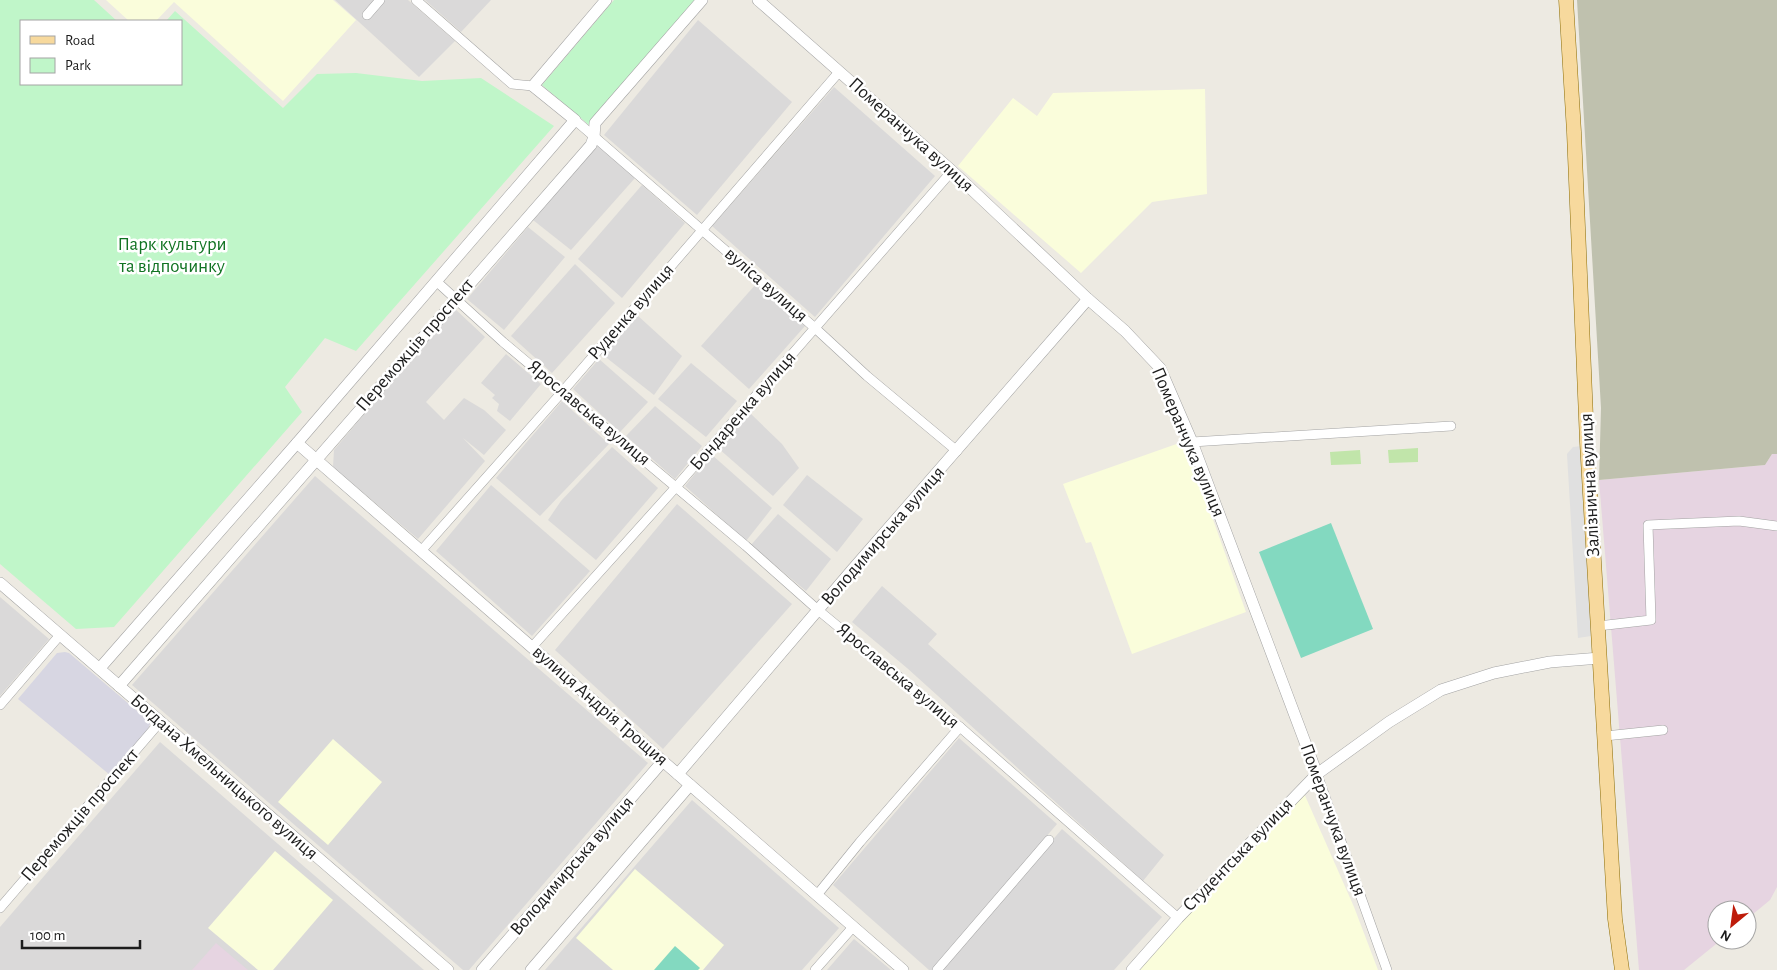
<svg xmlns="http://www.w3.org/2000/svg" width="1777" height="970" viewBox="0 0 1777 970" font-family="'Alegreya Sans',sans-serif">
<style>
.residential{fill:#dad9d9}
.industrial{fill:#e6d4e1}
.education{fill:#fafddb}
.construction{fill:#bfc1ae}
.grass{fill:#c1e5aa}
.park{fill:#c0f6c9}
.pitch{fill:#83d9c0}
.parking{fill:#e0e0e0}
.plaza{fill:#d7d6e2}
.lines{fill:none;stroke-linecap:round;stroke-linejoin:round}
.minor-casing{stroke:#a3a3a3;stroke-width:10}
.tertiary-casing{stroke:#a3a3a3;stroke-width:12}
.primary-casing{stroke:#8c6d07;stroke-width:15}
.minor{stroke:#fff;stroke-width:9}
.tertiary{stroke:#fff;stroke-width:11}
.primary{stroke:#f7d99d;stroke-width:14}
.labels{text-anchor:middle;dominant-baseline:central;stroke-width:5;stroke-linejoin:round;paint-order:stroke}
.street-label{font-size:19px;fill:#1c1c1c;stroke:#fff}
.park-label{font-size:19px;fill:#117322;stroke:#fff}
</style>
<rect width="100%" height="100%" fill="#edeae2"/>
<!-- residential -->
<g class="residential">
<path d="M335 0H408L455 41 419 77Z"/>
<path d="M425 0H491L461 32Z"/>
<path d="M698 20 792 102 697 215 604 135Z"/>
<path d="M834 87 935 176 815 317 712 226Z"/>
<path d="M597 145 635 178 571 250 533 220Z"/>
<path d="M642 185 685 223 622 298 578 259Z"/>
<path d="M528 227 565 257 504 330 467 299Z"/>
<path d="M575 264 615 303 552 373 511 336Z"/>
<path d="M756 284 805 326 749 389 701 346Z"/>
<path d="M454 308 485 337 426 402 444 420 464 398 484 410 506 430 484 455 463 438 485 461 418 539 333 467 334 450Z"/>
<path d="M637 315 682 356 654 395 603 355Z"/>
<path d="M506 354 541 384 510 421 497 411 499 404 492 398 495 395 481 383Z"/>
<path d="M599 359 648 402 620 432 573 389Z"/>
<path d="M691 363 737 401 706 437 658 399Z"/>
<path d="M562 401 609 444 540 516 496 478Z"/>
<path d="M655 406 702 446 675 479 626 436Z"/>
<path d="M750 413 782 444 799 468 773 496 718 448Z"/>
<path d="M612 447 658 488 596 560 548 520 561 501Z"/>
<path d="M711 454 772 508 746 541 685 486Z"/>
<path d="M807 475 863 519 837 552 783 505Z"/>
<path d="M315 476 648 763 469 970H463L132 685Z"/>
<path d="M491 485 590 571 532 636 436 551Z"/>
<path d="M677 504 792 604 663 749 555 650Z"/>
<path d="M778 514 831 559 806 591 751 545Z"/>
<path d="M882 586 937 634 928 644 1164 855 1143 881 907 668 852 622Z"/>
<path d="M0 597 49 639 0 696Z"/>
<path d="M959 738 1057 824 932 970H929L833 885Z"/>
<path d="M160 742 424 970H0V927Z"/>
<path d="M692 800 839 928 802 970H545Z"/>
<path d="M1062 829 1162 917 1114 970H941Z"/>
<path d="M854 939 891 970H827Z"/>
</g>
<!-- industrial -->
<g class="industrial">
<path d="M1772 454H1777V887L1770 900 1747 919V910H1717V940H1721L1684 970H1639L1599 480 1765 465Z"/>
<path d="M216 943 248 970H192Z"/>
</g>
<!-- education -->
<g class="education">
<path d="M106 0H333L356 20 283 101 174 2 156 21H129Z"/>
<path d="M1205 89 1207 194 1152 202 1081 273 958 166 1013 98 1037 116 1053 93Z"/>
<path d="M1185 441 1246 612 1132 654 1091 542 1086 543 1063 484Z"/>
<path d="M333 739 382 782 328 845 278 802Z"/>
<path d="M1303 791 1354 907 1378 970H1135Z"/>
<path d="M275 851 333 900 273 970H258L208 928Z"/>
<path d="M635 869 724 945 703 970H613L576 938Z"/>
</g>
<!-- construction -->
<path class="construction" d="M1577 0H1777V454H1772L1765 465 1599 480 1601 408Z"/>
<!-- grass -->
<g class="grass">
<path d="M1418 448V462L1389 463 1388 450Z"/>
<path d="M1360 450 1361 464 1331 465 1330 452Z"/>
</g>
<!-- park -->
<g class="park">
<path d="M0 0H94L117 21H21V84H181V21H166L175 11 283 108 317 74 356 73 422 81 481 78 554 126 356 351 325 338 285 387 302 412 114 627 76 629 0 564Z"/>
<path d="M614 0H695L589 125 542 85Z"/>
</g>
<!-- pitch -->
<g class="pitch">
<path d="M1331 523 1373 629 1301 658 1259 552Z"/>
<path d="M675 946 700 968 698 970H654Z"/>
</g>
<!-- parking -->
<path class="parking" d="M1581 446 1591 636 1578 638 1567 454 1573 447Z"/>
<!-- plaza -->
<path class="plaza" d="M65 652 69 653 149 721 150 724 147 732 110 775 18 699 57 653Z"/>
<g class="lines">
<defs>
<g id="minor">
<path d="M416 0 512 84 533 86"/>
<path d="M367 15 380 0"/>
<path d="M575 120 815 328 867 376 957 451"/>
<path d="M436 281 503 342 746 546 818 610 960 727 1178 918"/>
<path d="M1192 442 1451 426"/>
<path d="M421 551 563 391 839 72"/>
<path d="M1598 626 1651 620 1648 525 1739 521 1777 526"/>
<path d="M532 647 676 487 952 171"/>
<path d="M0 705 60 635"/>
<path d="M1605 736 1663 730"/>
<path d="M1317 774 1387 970"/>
<path d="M817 895 860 842 960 727"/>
<path d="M0 908 160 722"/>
<path d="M815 970 853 927"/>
<path d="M937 970 1049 840"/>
</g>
<g id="tertiary">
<path d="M758 0 952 171 1088 299 1125 331 1160 368 1192 442 1317 774"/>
<path d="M297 443 903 970"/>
<path d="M0 583 448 970"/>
<path d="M100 668 297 443 575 120 533 86 606 0"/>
<path d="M119 686 591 145 594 137 595 123 702 0"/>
<path d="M678 774 852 570 1088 299"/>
<path d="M482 970 663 761"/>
<path d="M531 970 690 785"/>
<path d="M1132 970 1178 918 1317 774 1389 722 1441 690 1494 673 1550 662 1600 658"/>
</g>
<path id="primary" d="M1566 0 1574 132 1587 442 1615 919 1622 970"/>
</defs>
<!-- minor casing -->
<use href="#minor" class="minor-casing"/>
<!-- tertiary casing -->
<use href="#tertiary" class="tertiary-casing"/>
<!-- primary casing -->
<use href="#primary" class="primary-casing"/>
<!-- minor -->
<use href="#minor" class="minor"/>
<!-- tertiary -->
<use href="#tertiary" class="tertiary"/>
<!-- primary -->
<use href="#primary" class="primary"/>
</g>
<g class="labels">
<!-- street labels -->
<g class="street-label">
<text transform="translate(911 135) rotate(42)">Померанчука вулиця</text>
<text transform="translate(766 285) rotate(41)">вуліса вулиця</text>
<text transform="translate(631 312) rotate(-49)">Руденка вулиця</text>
<text transform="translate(415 345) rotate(-49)">Переможців проспект</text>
<text transform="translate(743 411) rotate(-49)">Бондаренка вулиця</text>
<text transform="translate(589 413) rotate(40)">Ярославська вулиця</text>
<text transform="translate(1188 442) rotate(67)">Померанчука вулиця</text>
<text transform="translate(1590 485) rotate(-93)">Залізнична вулиця</text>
<text transform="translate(883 536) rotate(-49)">Володимирська вулиця</text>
<text transform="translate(898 676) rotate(40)">Ярославська вулиця</text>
<text transform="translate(600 706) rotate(41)">вулиця Андрія Трощия</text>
<text transform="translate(224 777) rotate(41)">Богдана Хмельницького вулиця</text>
<text transform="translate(80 815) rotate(-49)">Переможців проспект</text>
<text transform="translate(1333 820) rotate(70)">Померанчука вулиця</text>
<text transform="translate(1238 855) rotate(-46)">Студентська вулиця</text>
<text transform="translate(572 866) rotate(-49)">Володимирська вулиця</text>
</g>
<!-- park labels -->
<g class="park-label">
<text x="172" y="244">Парк культури<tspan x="172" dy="22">та відпочинку</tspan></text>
</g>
</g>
<!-- legend -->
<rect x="20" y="20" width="162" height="65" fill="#ffffff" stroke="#a4a4a4"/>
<rect x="30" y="36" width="25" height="8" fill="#f7d99d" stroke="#a4a4a4"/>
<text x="65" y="45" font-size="15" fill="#1c1c1c">Road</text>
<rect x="30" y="58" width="25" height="15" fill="#c0f6c9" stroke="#a4a4a4"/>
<text x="65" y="70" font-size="15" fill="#1c1c1c">Park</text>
<!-- north arrow -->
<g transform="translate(1732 925) rotate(209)"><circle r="24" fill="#ffffff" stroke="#a4a4a4"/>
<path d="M0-4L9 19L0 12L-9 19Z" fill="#be1b0a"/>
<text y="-8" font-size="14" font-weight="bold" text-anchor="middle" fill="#1c1c1c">N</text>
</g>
<!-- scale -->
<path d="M22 940v8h118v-8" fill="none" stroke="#1c1c1c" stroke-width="2.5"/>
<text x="30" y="940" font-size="15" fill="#1c1c1c" stroke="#ffffff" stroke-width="4" paint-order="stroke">100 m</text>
</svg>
